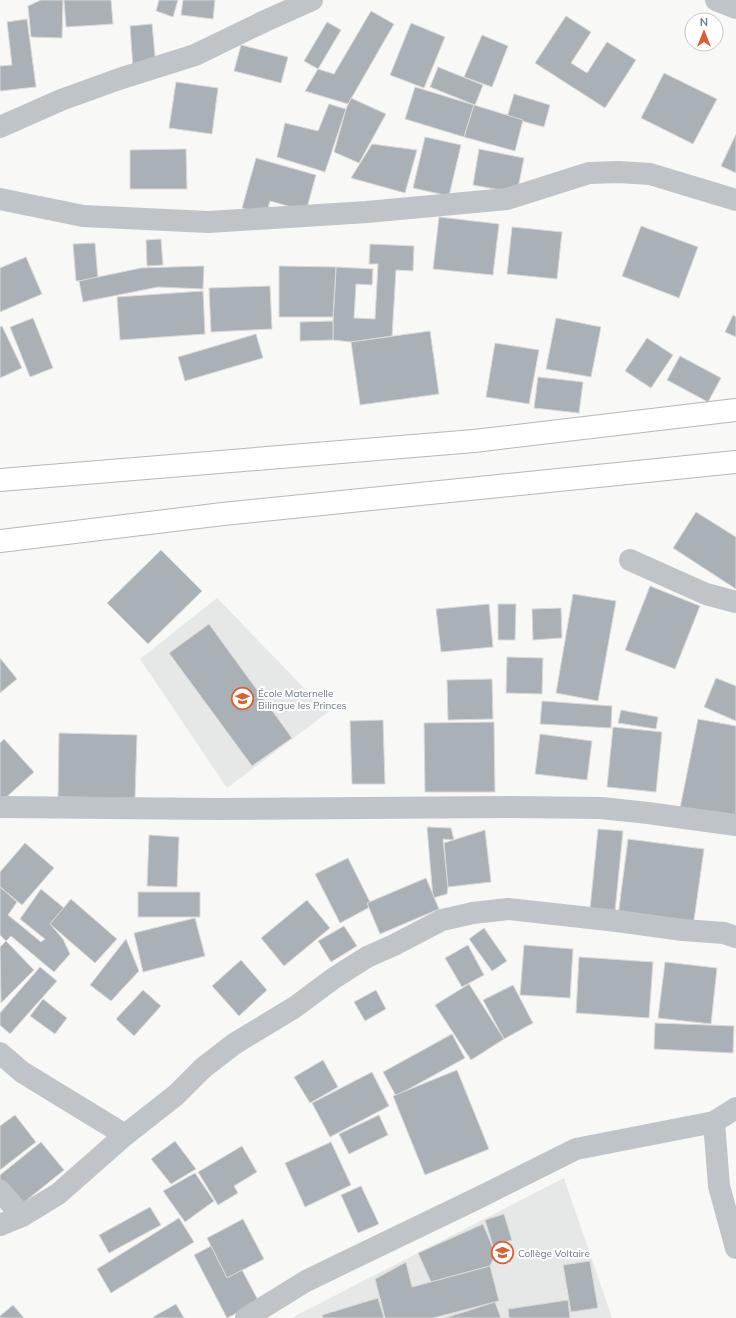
<svg xmlns="http://www.w3.org/2000/svg" width="736" height="1318" viewBox="0 0 736 1318" font-family="Mulish,sans-serif">
<style>
.built{fill:#e6e7e7}
.building{fill:#a9b1b7;stroke:#dadad8}
.lines{fill:none;stroke-linecap:round;stroke-linejoin:round}
.primary-casing{stroke:#b3b8bc;stroke-width:24}
.street{stroke:#bfc4c8;stroke-width:22}
.primary{stroke:#fff;stroke-width:22}
.labels{text-anchor:middle;dominant-baseline:central;stroke-width:4;stroke-linejoin:round;paint-order:stroke}
.poi-label{font-size:10px;fill:#697886;stroke:#fff;text-anchor:start}
</style>
<rect width="100%" height="100%" fill="#f8f8f6"/>
<!-- built -->
<g class="built">
<path d="M217 598 304 688 331 710 227 788 140 659Z"/>
<path d="M564 1178 612 1318H293L297 1315Z"/>
</g>
<!-- building -->
<g class="building">
<path d="M41 0H63L62 38 31 37 28 6Z"/>
<path d="M64 0H111L113 24 66 27Z"/>
<path d="M159 0H178L173 17 156 11Z"/>
<path d="M183 0H215L213 19 181 15Z"/>
<path d="M371 11 394 24 348 104 305 91 318 69 334 74Z"/>
<path d="M566 16 591 32 571 63 587 73 607 42 636 60 605 108 535 63Z"/>
<path d="M27 19 36 87 0 91V66L12 65 7 22Z"/>
<path d="M327 22 341 30 318 69 304 61Z"/>
<path d="M411 23 445 37 424 88 390 75Z"/>
<path d="M152 24 156 66 133 68 130 26Z"/>
<path d="M482 35 508 46 492 87 464 77Z"/>
<path d="M241 45 288 57 281 83 234 71Z"/>
<path d="M438 67 483 85 475 105 430 87Z"/>
<path d="M664 73 717 99 693 144 641 118Z"/>
<path d="M176 82 218 88 212 134 169 128Z"/>
<path d="M415 87 474 105 464 137 405 119Z"/>
<path d="M514 94 550 105 544 127 507 117Z"/>
<path d="M351 98 386 114 359 163 334 152 346 109Z"/>
<path d="M329 104 346 109 325 172 277 157 285 123 318 131Z"/>
<path d="M474 105 523 120 515 151 464 137Z"/>
<path d="M736 134V173L721 166Z"/>
<path d="M425 137 461 145 449 196 413 188Z"/>
<path d="M372 144 417 150 405 193 351 178Z"/>
<path d="M186 149 187 189H130V150Z"/>
<path d="M479 149 524 158 517 193 473 185Z"/>
<path d="M256 158 316 175 306 211 270 201 266 215 242 208Z"/>
<path d="M439 217 499 224 493 275 433 269Z"/>
<path d="M641 226 698 247 679 298 622 276Z"/>
<path d="M512 227 562 232 557 279 507 274Z"/>
<path d="M161 239 163 265 147 266 146 240Z"/>
<path d="M95 243 98 279 76 281 73 244Z"/>
<path d="M370 244 414 246 413 271 396 270 392 336 351 342 333 340V321L336 267 373 269 372 285 356 284 354 318 375 319 378 264H369Z"/>
<path d="M26 257 42 294 0 312V268Z"/>
<path d="M204 266 203 289 158 287 83 302 79 281 141 268Z"/>
<path d="M279 266 336 267 333 317H279Z"/>
<path d="M270 286 272 329 211 332 209 288Z"/>
<path d="M203 291 205 334 120 340 117 297Z"/>
<path d="M733 315 736 317V337L725 332Z"/>
<path d="M33 318 53 368 30 377 10 327Z"/>
<path d="M556 318 601 327 591 377 546 369Z"/>
<path d="M333 321V340L300 341V322Z"/>
<path d="M2 326 22 368 0 378V327Z"/>
<path d="M430 331 439 394 360 405 351 342Z"/>
<path d="M256 334 263 358 185 381 178 357Z"/>
<path d="M647 338 673 355 651 388 625 371Z"/>
<path d="M495 343 539 350 529 404 486 397Z"/>
<path d="M680 356 721 378 708 402 667 380Z"/>
<path d="M538 377 583 382 579 413 534 408Z"/>
<path d="M696 512 736 537V589L673 548Z"/>
<path d="M161 550 202 591 148 644 107 603Z"/>
<path d="M650 586 700 606 675 669 625 650Z"/>
<path d="M573 594 616 601 598 701 556 693Z"/>
<path d="M489 604 493 647 441 652 436 609Z"/>
<path d="M498 604H516L515 640H498Z"/>
<path d="M561 608 562 638 533 640 532 609Z"/>
<path d="M209 624 292 738 252 766 169 653Z"/>
<path d="M507 657 543 658 542 694 506 693Z"/>
<path d="M0 658 17 679 0 693Z"/>
<path d="M716 678 736 686V721L704 707Z"/>
<path d="M492 679 493 719 448 720 447 680Z"/>
<path d="M542 701 612 706 611 728 540 724Z"/>
<path d="M621 710 658 717 656 729 618 723Z"/>
<path d="M698 719 736 726V819L680 808Z"/>
<path d="M383 720 385 784H352L350 721Z"/>
<path d="M494 722 495 792H425L424 723Z"/>
<path d="M613 727 662 732 656 792 607 787Z"/>
<path d="M59 733 137 735 135 798 58 797Z"/>
<path d="M540 734 592 741 587 780 535 774Z"/>
<path d="M4 739 34 772 0 803V743Z"/>
<path d="M427 827 451 828 454 840 443 839 448 887 447 894 433 898Z"/>
<path d="M598 829 623 831 614 921 589 919Z"/>
<path d="M485 830 491 882 448 887 444 843Z"/>
<path d="M149 835 179 837 177 887 147 886Z"/>
<path d="M628 839 704 849 692 934 617 924Z"/>
<path d="M25 843 54 868 22 905 0 887V872Z"/>
<path d="M348 858 372 906 340 923 315 874Z"/>
<path d="M426 878 439 909 380 934 367 903Z"/>
<path d="M0 887 17 902 8 915 41 942 45 939 20 919 41 889 64 908 50 924 63 939 70 954 54 972 11 936 6 941 0 935Z"/>
<rect x="138" y="892" width="62" height="25"/>
<path d="M71 899 117 939 95 963 50 924Z"/>
<path d="M307 900 330 928 284 966 261 938Z"/>
<path d="M195 918 205 956 143 972 134 933Z"/>
<path d="M344 926 357 946 331 962 318 941Z"/>
<path d="M484 928 507 961 492 971 469 939Z"/>
<path d="M126 939 139 971 111 1001 90 985Z"/>
<path d="M6 941 34 970 1 1003 0 947Z"/>
<path d="M468 945 484 975 462 987 445 958Z"/>
<path d="M524 945 573 949 570 998 520 995Z"/>
<path d="M579 957 653 962 649 1018 576 1013Z"/>
<path d="M241 960 267 990 239 1016 212 986Z"/>
<path d="M665 962 717 968 711 1024 658 1018Z"/>
<path d="M40 967 57 981 10 1034 0 1025V1013Z"/>
<path d="M469 984 504 1039 471 1060 435 1005Z"/>
<path d="M513 985 533 1023 504 1039 483 1000Z"/>
<path d="M143 990 161 1006 134 1036 116 1019Z"/>
<path d="M376 990 386 1009 365 1021 354 1002Z"/>
<path d="M43 999 67 1018 55 1034 30 1016Z"/>
<path d="M655 1023 734 1026 733 1053 654 1049Z"/>
<path d="M452 1034 465 1058 396 1096 383 1072Z"/>
<path d="M323 1060 338 1087 310 1103 294 1077Z"/>
<path d="M457 1070 489 1149 425 1175 393 1096Z"/>
<path d="M372 1072 389 1106 330 1137 312 1103Z"/>
<path d="M15 1115 36 1142 0 1170V1126Z"/>
<path d="M379 1115 388 1135 349 1154 339 1134Z"/>
<path d="M175 1141 196 1169 171 1184 151 1159Z"/>
<path d="M41 1142 64 1170 17 1208 0 1187V1175Z"/>
<path d="M331 1142 351 1185 305 1207 285 1163Z"/>
<path d="M242 1146 257 1172 234 1186 238 1193 218 1205 198 1172Z"/>
<path d="M195 1173 214 1201 185 1222 163 1191Z"/>
<path d="M361 1186 379 1224 358 1233 341 1195Z"/>
<path d="M150 1207 161 1225 109 1253 99 1235Z"/>
<path d="M504 1214 512 1240 493 1246 485 1220Z"/>
<path d="M179 1218 194 1242 111 1293 97 1269Z"/>
<path d="M243 1219 264 1259 227 1278 207 1238Z"/>
<path d="M483 1224 493 1248 495 1255 490 1266 431 1282 418 1253Z"/>
<path d="M211 1246 227 1278 242 1270 259 1302 227 1318 194 1255Z"/>
<path d="M590 1261 598 1308 571 1312 563 1265Z"/>
<path d="M406 1262 412 1287 490 1266 499 1301 433 1318H385L375 1279Z"/>
<path d="M378 1298 384 1318H323L322 1315Z"/>
<path d="M568 1300 570 1318H509L508 1309Z"/>
<path d="M495 1302 501 1318H445Z"/>
<path d="M176 1304 184 1318H154L153 1317Z"/>
<path d="M13 1305 24 1318H0V1316Z"/>
</g>
<g class="lines">
<defs>
<g id="primary">
<path d="M0 480 474 441 736 410"/>
<path d="M0 541 223 514 736 462"/>
</g>
</defs>
<!-- primary casing -->
<use href="#primary" class="primary-casing"/>
<!-- street -->
<g class="street">
<path d="M716 0 736 8"/>
<path d="M0 127 61 100 119 79 195 55 265 21 312 0"/>
<path d="M0 199 83 216 208 222 367 212 507 199 589 173 619 172 650 174 736 200"/>
<path d="M630 560 706 594 736 602"/>
<path d="M0 807 219 809 511 807 601 808 648 813 736 825"/>
<path d="M0 1053 22 1072 125 1135"/>
<path d="M714 1122 719 1186 736 1248"/>
<path d="M0 1191 22 1216"/>
<path d="M0 1225 22 1216 58 1194 125 1135 176 1095 203 1068 234 1044 295 1007 334 978 367 957 394 945 442 920 473 913 508 909 617 921 683 930 724 933 736 937"/>
<path d="M246 1318 306 1281 478 1198 576 1149 714 1122 736 1108"/>
</g>
<!-- primary -->
<use href="#primary" class="primary"/>
</g>
<!-- icons -->
<defs>
<symbol id="school-ring" viewBox="-11 -11 22 22"><circle r="9.5" fill="#fff" stroke="#dc5f32" stroke-width="1.5"/><path d="M0-5L7-2L0 1L-7-2ZM-4 1L0 2.5L4 1V4Q0 6-4 4Z" fill="#dc5f32"/></symbol>
</defs>
<g fill-rule="evenodd">
<use href="#school-ring" x="230" y="686" width="25" height="25"/>
<use href="#school-ring" x="490" y="1240" width="25" height="25"/>
</g>
<g class="labels">
<!-- poi labels -->
<g class="poi-label">
<text x="258" y="693">École Maternelle<tspan x="258" dy="12">Bilingue les Princes</tspan></text>
<text x="518" y="1253">Collège Voltaire</text>
</g>
</g>
<!-- north arrow -->
<g transform="translate(704 32)"><circle r="19" fill="#ffffff" stroke="#c3c9cf"/>
<path d="M0-3L7 15L0 10L-7 15Z" fill="#dc5f32"/>
<text y="-6" font-size="11" font-weight="bold" text-anchor="middle" fill="#697886">N</text>
</g>
</svg>
